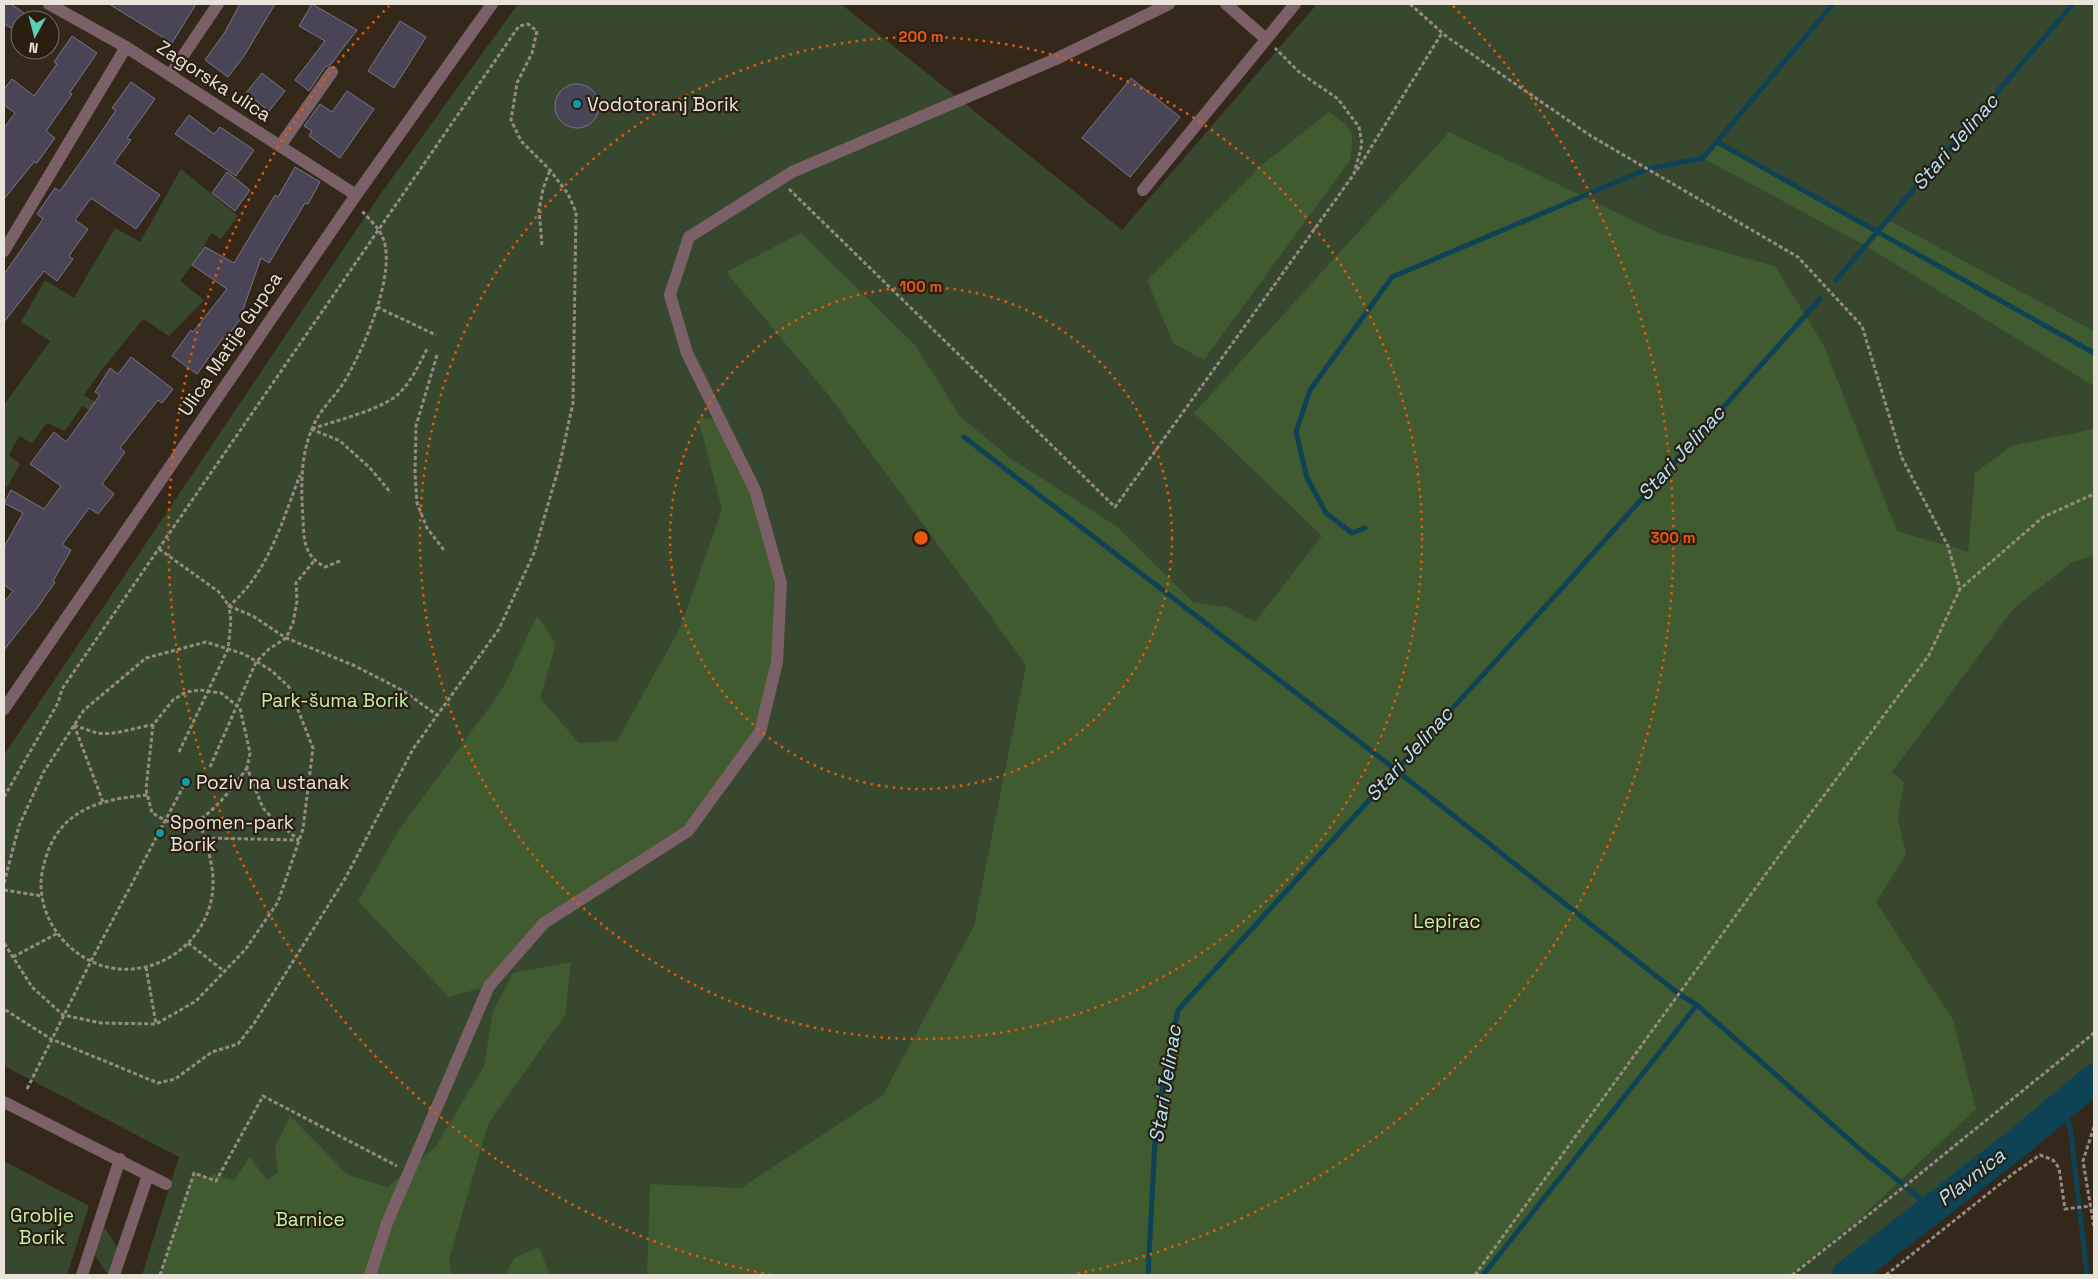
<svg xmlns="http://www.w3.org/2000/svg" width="2098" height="1279" viewBox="0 0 2098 1279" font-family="'Space Grotesk',sans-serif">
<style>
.green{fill:#38482f}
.forest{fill:#3f5b2f}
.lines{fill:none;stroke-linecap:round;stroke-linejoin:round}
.stream{stroke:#0e4255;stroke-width:5}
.river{stroke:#0e4255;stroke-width:30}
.building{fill:#494556;stroke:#797587}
.path{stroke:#958b80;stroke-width:3;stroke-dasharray:4 2.5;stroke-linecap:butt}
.minor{stroke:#7b6167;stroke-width:12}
.ring{fill:none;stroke:#e8590c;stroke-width:2.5;stroke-dasharray:2.5 5}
.culture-dot{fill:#0f9aa8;stroke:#2a1e11;stroke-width:2}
.labels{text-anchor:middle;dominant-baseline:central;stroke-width:4.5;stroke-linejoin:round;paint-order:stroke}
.street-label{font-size:19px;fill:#eae3da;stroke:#2a1e11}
.poi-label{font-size:19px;fill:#eae3da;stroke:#2a1e11;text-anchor:start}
.park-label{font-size:19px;fill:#c4f3ac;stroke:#2a1e11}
.water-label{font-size:20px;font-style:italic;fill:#b1e6fe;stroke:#2a1e11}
.centre{fill:#e8590c;stroke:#2a1e11;stroke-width:2.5}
.ring-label{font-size:15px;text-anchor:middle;font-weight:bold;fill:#e8590c;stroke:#2a1e11;stroke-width:4.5;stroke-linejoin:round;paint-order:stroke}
</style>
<rect width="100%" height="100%" fill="#34281a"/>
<!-- green -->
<g class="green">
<path d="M518 4H841L1122 230 1317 4H2094V1078L2006 1152 1847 1275H142L179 1157 4 1066V755L377 199Z"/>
<path d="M181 169 238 216 221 239 211 233 198 257 180 281 204 300 169 336 143 319 104 367 84 395 102 406 94 412 82 406 65 431 47 423 32 443 19 436 9 455 20 464 7 487 4 485V405L50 341 21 322 45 280 74 298 115 228 140 242Z"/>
<path d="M4 1161 89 1206 67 1275H4Z"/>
<path d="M104 1227 121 1253 114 1275H108L95 1255Z"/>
</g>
<!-- forest -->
<g class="forest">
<path d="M1329 112C1353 129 1355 131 1350 160L1204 360 1173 343 1147 280 1263 164Z"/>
<path d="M1449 132 1663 235 1775 266 1823 344 1897 531 1968 552 1975 473 2011 446 2094 429V555L2071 563 2014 608 1892 772 1904 782 1898 818 1906 855 1876 902 1953 1020 1976 1109 1858 1220 1789 1275H647L650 1184 741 1188 883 1095 974 926 1026 665 827 393 726 272 801 233 915 345 960 416 1010 458 1116 526 1193 602 1227 607 1255 622 1322 536 1194 413Z"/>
<path d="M1717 142 1878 232 1888 220 2094 331V386L1866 246 1703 158Z"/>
<path d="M698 417 721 421 755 490 781 583 777 662 760 732 688 831 544 923 489 986 449 997 358 901 399 830 502 690 537 616 556 644 540 698 579 743 617 741 680 628 722 510Z"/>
<path d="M571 962 565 1015 488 1124 449 1260 452 1275H160L194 1173 211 1179 212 1174 234 1180 250 1157 267 1180 278 1173 275 1148 290 1116 348 1175 388 1187 436 1146 484 1066 493 1011 513 973Z"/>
<path d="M539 1247 550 1275H505L514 1258Z"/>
</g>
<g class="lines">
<!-- stream -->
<g class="stream">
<path d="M1717 142 2094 353"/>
<path d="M1836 280 2073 4"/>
<path d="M964 437 1396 770 1679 994 1697 1005"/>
<path d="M1365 528 1352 533 1326 513 1307 478 1296 432 1310 390 1392 277 1647 169 1703 158 1833 4"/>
<path d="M2064 1104 2071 1133 2087 1275"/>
<path d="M1148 1275 1155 1140 1165 1070 1178 1010 1563 587 1820 299"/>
<path d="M1483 1275 1697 1005 1861 1150 1933 1209"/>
</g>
<!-- river -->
<path class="river" d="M1847 1275 2016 1144 2094 1079"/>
</g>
<!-- building -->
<g class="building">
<path d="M4 4H11L34 20H20V33L4 24Z"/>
<path d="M109 4H196L172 43Z"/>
<path d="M240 4H275L244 56 228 77 205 60 225 32Z"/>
<path d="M312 4 357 30 331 64 325 67 309 91 295 80 325 41 299 26Z"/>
<path d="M400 21 426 37 394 88 368 71Z"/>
<path d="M72 36 97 53 70 92 72 94 46 131 55 138 37 163 34 162 4 199V128L15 113 4 105V89L12 79 34 96 57 64 54 62Z"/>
<path d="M262 73 285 91 269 111 246 93Z"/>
<path d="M1131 78 1180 117 1130 177 1082 138Z"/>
<path d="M131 82 155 99 127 138 131 140 114 163 160 195 136 229 91 198 75 220 88 229 69 256 73 259 57 281 44 271 4 322V274L43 219 37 214 55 188 60 191 89 150 116 110 112 108Z"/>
<circle cx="577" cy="106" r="22"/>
<path d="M347 91 374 109 340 158 309 136 312 131 304 126 320 104 332 112Z"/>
<path d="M189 115 214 134 220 127 254 150 236 176 175 134Z"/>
<path d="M295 167 320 182 308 204 305 203 269 263 261 258 239 321 225 339 223 338 197 374 172 356 191 330 193 332 227 289 192 265 205 247 234 263 275 195 278 197Z"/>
<path d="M227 172 250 190 235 211 212 193Z"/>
<path d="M131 357 173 389 162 403 158 400 120 448 125 452 102 484 114 494 98 514 89 508 62 545 71 550 53 581 55 582 38 607 4 650V602L13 591 4 585V547L23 513 4 503 11 490 44 509 61 486 30 464 54 432 66 442 100 395 95 392 110 368 118 374Z"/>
</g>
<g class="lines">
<!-- path -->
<g class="path">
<path d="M1410 4 1447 37 1591 136 1798 257 1862 326 1902 458 1948 546 1960 589"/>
<path d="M1357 170 1442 33"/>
<path d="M789 189 1115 507 1354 174 1362 144 1359 127 1338 99 1299 72 1275 48"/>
<path d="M542 245 539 210 543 189 550 170"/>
<path d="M377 307 436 335"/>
<path d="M437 355 416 426 415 473 417 503 427 528 444 550"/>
<path d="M311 429 340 441 370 468 391 493"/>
<path d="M312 429C337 420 373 412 395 397 409 386 419 365 427 349"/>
<path d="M159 549 219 592 229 606 253 616 286 638 353 665 402 690 437 715"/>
<path d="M340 561 325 567C304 555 304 542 303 519 301 489 300 457 312 429 319 410 334 398 344 382 363 351 397 273 383 238 379 228 369 219 362 211"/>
<path d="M74 725C82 728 90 731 97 733 113 736 137 727 153 725L173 700 186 692 200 690 221 693 240 708 250 753 247 768 263 808 275 821 299 840"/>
<path d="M74 725 103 802"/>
<path d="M153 725 146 789 152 813C160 817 172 825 181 826 204 827 234 786 247 768"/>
<path d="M179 752 228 649 231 621 229 606C268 573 282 522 300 475"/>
<path d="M210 767 256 662 269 649 286 638 293 623 297 601 296 583 314 561"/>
<path d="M147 795C105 799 65 807 48 851 43 865 39 881 42 896 47 933 81 966 119 969 167 973 211 935 213 886 214 864 205 840 199 819"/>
<path d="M4 797 58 703 62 689 519 26 528 24 537 31 532 53 517 83 511 120 521 141 550 170 568 194 576 212 573 403 560 463 534 553 499 629 413 749 346 877 255 1022 238 1044 212 1052 175 1079 158 1083 51 1039 4 1009"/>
<path d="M205 838 299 840"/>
<path d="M4 883 19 826 43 773 84 710 146 658 206 642 244 654 272 671 289 687 313 748 303 829 278 902 245 950 196 1001 156 1024 101 1023 63 1015 32 987 4 943"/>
<path d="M4 890 42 896"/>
<path d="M188 943 224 971"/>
<path d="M13 957 58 933"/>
<path d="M146 967 156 1024"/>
<path d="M27 1089 91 961 183 787"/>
<path d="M2094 1127 2083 1161 2094 1227"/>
<path d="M160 1275 194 1173 216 1181 263 1096 397 1166"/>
<path d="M1475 1275 1784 849 1929 655 1960 589 2043 517 2094 494"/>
<path d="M1792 1275 1905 1186 2094 1033"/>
<path d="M1886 1275 2014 1173 2040 1155 2053 1160 2059 1168 2065 1209 2091 1206"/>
</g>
<!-- minor -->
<g class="minor">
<path d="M49 4 126 47 356 195"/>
<path d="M1226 4 1266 39"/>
<path d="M170 75 218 4"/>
<path d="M280 146 332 72"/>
<path d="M1143 190 1295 4"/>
<path d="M4 251 126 47"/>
<path d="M4 709 356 195 492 4"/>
<path d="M4 1102 148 1175 114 1275"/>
<path d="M148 1175 166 1184"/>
<path d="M82 1275 120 1159"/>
<path d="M370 1275 387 1223 489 986 544 923 688 831 760 732 777 662 781 583 755 490 687 353 670 295 689 237 792 172 1056 59 1169 4"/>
</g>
</g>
<!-- distance rings -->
<g class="ring">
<circle cx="921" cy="538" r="251"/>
<circle cx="921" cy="538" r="501"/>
<path d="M771 1275A752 752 0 0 1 389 6M1453 6A752 752 0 0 1 1071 1275"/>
</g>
<!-- markers -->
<g class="culture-dot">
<circle cx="577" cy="104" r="5"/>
<circle cx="186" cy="782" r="5"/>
<circle cx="160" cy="833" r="5"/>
</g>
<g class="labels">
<!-- street labels -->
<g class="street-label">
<text transform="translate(214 81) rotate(33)">Zagorska ulica</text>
<text transform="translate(230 344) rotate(-56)">Ulica Matije Gupca</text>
</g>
<!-- poi labels -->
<g class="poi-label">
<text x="587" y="104">Vodotoranj Borik</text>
<text x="196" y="782">Poziv na ustanak</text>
<text x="170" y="822">Spomen-park<tspan x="170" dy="22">Borik</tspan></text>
</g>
<!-- park labels -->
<g class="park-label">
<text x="335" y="700">Park-šuma Borik</text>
<text x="1447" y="921">Lepirac</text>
<text x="42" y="1215">Groblje<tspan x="42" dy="22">Borik</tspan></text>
<text x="310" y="1219">Barnice</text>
</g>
<!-- water labels -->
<g class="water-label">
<text transform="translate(1955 142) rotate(-49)">Stari Jelinac</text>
<text transform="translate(1681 453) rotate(-48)">Stari Jelinac</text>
<text transform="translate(1409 754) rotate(-48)">Stari Jelinac</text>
<text transform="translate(1165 1084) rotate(-81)">Stari Jelinac</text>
<text transform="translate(1971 1177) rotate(-38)">Plavnica</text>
</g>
</g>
<circle cx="921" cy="538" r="8" class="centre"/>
<g class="ring-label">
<text x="921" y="42">200 m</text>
<text x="921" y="292">100 m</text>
<text x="1673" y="543">300 m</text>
</g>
<!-- border -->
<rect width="2098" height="1279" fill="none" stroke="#eae3da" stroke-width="10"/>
<!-- north arrow -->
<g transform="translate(35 35) rotate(187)"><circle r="24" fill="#2a1e11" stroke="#776d61"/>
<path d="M0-4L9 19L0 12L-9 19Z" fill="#5dceb9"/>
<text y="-8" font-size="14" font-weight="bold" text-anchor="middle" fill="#eae3da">N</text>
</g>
</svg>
